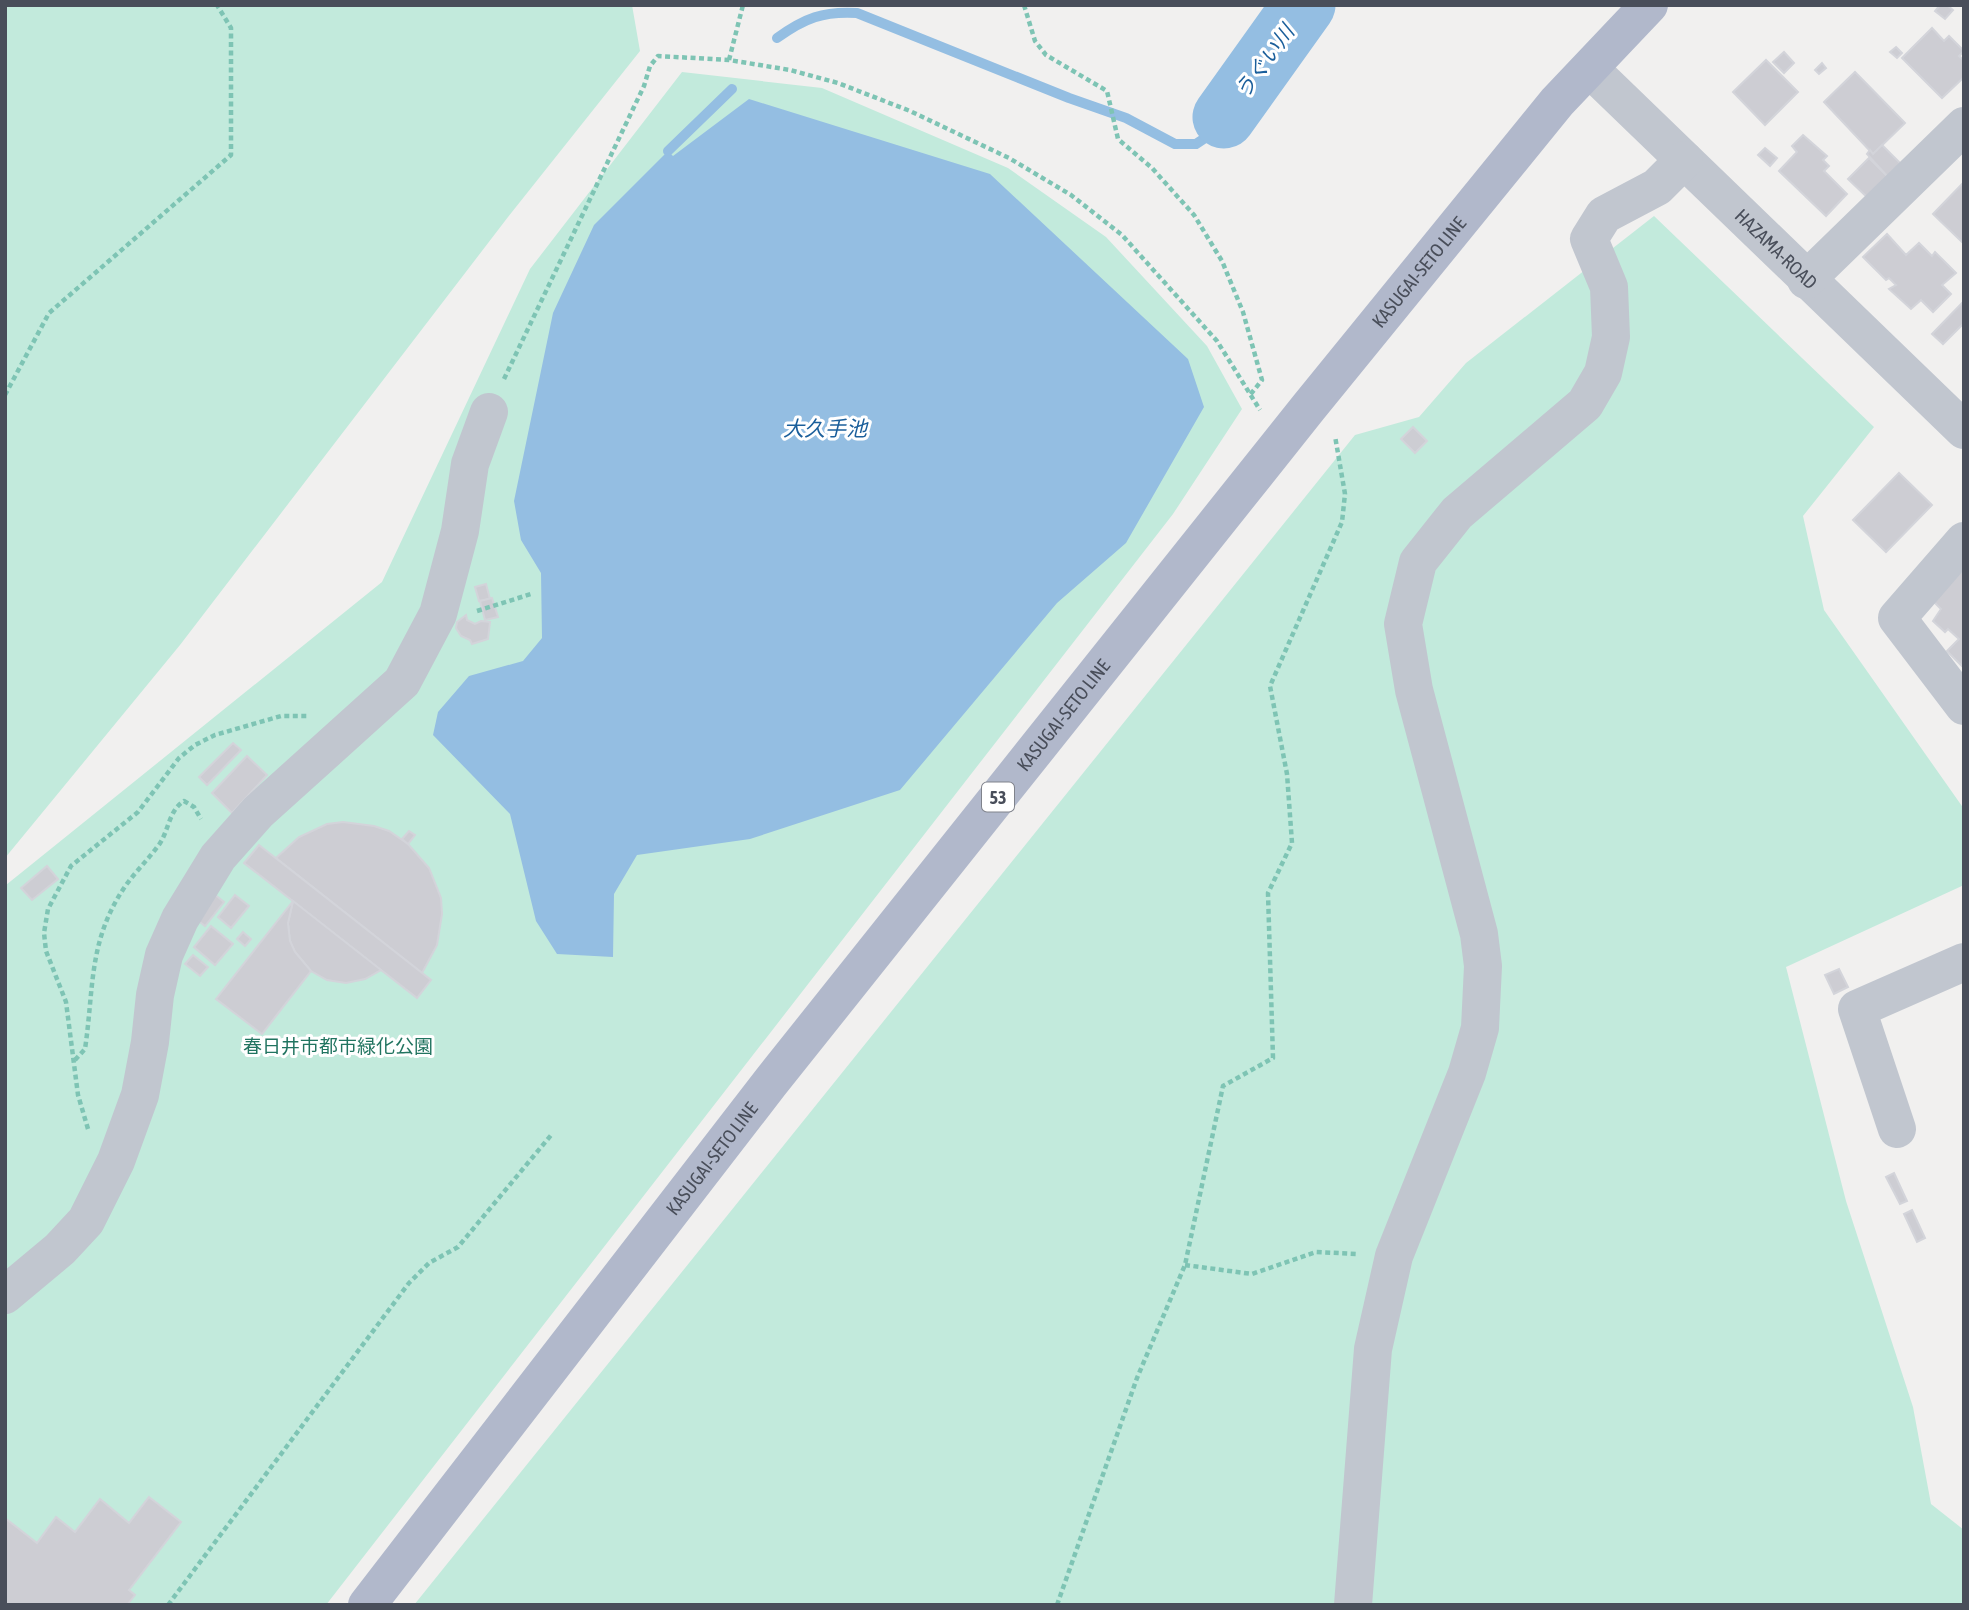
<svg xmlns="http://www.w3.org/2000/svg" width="1969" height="1610" viewBox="0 0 1969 1610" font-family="'Asap Condensed','Noto Sans JP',sans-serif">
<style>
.green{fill:#c2eadc}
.water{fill:#94bee2}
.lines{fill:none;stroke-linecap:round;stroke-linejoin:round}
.stream{stroke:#94bee2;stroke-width:10}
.river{stroke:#94bee2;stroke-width:63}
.building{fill:#cdcdd3;stroke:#d3d4da;stroke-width:2}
.path{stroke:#7ec4b4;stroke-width:4.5;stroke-dasharray:5 3.5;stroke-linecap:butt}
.minor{stroke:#c1c6cf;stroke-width:38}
.major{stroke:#b1b8cb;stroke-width:38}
.labels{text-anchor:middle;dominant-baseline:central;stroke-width:6;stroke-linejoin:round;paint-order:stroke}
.shield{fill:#fff;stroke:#80838c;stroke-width:2}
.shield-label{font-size:18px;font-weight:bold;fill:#494e5a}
.street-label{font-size:19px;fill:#494e5a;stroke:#fff}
.park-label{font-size:19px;fill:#217460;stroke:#fff}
.water-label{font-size:21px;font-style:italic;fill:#1b5f9b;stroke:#fff}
</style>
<rect width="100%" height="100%" fill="#f1f0ef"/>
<!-- green -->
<g class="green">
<path d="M5 5H632L640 51 508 217 180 645 5 858Z"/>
<path d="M682 72 822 88 1008 168 1106 237 1207 346 1242 409 1173 514 326 1605H5L6 885 382 582 530 269Z"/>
<path d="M1654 216 1874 427 1803 516 1824 610 1964 809V885L1786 967 1846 1201 1913 1407 1931 1504 1964 1530V1605H414L1355 435 1419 417 1466 363Z"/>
</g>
<!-- water -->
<path class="water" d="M749 99 990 174 1188 359 1204 407 1126 543 1057 603 900 790 750 839 637 855 614 894 613 957 557 954 536 921 510 814 433 735 438 712 469 676 523 661 542 638 541 573 521 540 514 501 553 313 594 225 668 151 673 156Z"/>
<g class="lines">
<!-- stream -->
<g class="stream">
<path d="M777 38C805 18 823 11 857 13L1069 98 1126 118 1175 144H1196L1211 134 1224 117"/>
<path d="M668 151 732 89"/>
</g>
<!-- river -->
<path class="river" d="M1224 117 1304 5"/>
</g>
<!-- building -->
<g class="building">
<path d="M1940 5H1947L1953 10 1945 19 1935 11Z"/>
<path d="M1932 28 1944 41 1949 36 1964 51 1959 56 1964 61V77L1942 98 1902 58Z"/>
<path d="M1896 47 1902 53 1897 58 1890 52Z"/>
<path d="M1784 52 1794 63 1784 73 1773 62Z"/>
<path d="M1766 60 1798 92 1765 125 1733 92Z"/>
<path d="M1822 63 1826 68 1819 74 1815 70Z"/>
<path d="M1855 72 1905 123 1873 154 1824 102Z"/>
<path d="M1803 135 1827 156 1823 160 1829 166 1824 171 1847 194 1826 216 1779 171 1797 152 1792 146Z"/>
<path d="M1882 145 1902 165 1889 178 1867 154 1870 150 1873 154Z"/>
<path d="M1765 148 1777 158 1770 166 1758 155Z"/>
<path d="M1869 158 1889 178 1868 198 1848 179Z"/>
<path d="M1964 182V244L1933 214Z"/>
<path d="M1887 234 1906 255 1919 243 1932 256 1935 252 1956 273 1942 285 1951 294 1933 312 1921 300 1911 309 1889 289 1896 285 1889 278 1886 280 1863 257Z"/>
<path d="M1964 301V323L1943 344 1932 334Z"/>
<path d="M1413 427 1427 441 1415 453 1401 439Z"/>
<path d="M1899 473 1932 505 1886 552 1853 520Z"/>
<path d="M1964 569V664L1962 666 1947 651 1959 639 1948 629 1945 632 1933 621 1941 609 1933 601Z"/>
<path d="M486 584 490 599 479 601 475 587Z"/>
<path d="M492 598 498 617 485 620 480 601Z"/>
<path d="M466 615 467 620 475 624 481 621 490 622 488 639 472 644 470 640 461 636 456 628 457 622Z"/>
<path d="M233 743 241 750 207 785 199 777Z"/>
<path d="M247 756 267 775 232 813 212 793Z"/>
<path d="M343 822 374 826 389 831 408 844 429 868 441 898 442 914 437 945 422 973 276 858 299 837 327 824Z"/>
<path d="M409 831 415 835 408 844 402 839Z"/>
<path d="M259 845 431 980 417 998 244 863Z"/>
<path d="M47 866 58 879 32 900 21 888Z"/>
<path d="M214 894 224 902 205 926 195 918Z"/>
<path d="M235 895 249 906 231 928 218 917Z"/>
<path d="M293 901 381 970 365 979 346 983 327 980 311 971 295 952 290 941 288 923Z"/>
<path d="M293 901 288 923 290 941 295 952 311 971 262 1034 216 999Z"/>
<path d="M211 926 233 944 215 965 194 947Z"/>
<path d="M243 932 251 939 245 946 237 939Z"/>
<path d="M193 955 208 967 200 976 185 964Z"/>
<path d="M1839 969 1848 987 1834 994 1825 975Z"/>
<path d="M1894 1173 1907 1201 1900 1204 1886 1177Z"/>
<path d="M1912 1210 1925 1238 1917 1242 1904 1214Z"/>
<path d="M149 1497 181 1522 129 1590 135 1595 127 1605H5V1518L37 1543 56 1517 75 1532 100 1499 129 1523Z"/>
</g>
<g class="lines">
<!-- path -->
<g class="path">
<path d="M1024 5 1035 41 1046 55 1107 91 1118 139 1152 168 1194 215 1222 261 1243 312 1262 380 1250 395"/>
<path d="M729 60 743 5"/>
<path d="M504 379 644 86 650 66 658 56 729 60 790 70 838 83 910 111 1009 158 1071 195 1122 235 1217 341 1260 410"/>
<path d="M5 395 49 313 231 155V28L217 5"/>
<path d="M477 611 531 594"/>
<path d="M75 1060 85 1049C94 989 88 942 124 888 134 873 147 861 158 846 169 832 168 811 184 801L194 807 201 819"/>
<path d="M88 1129 78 1095 66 1002 46 951 44 933 48 909 71 866 138 812 179 758 195 745 215 735 281 716H309"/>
<path d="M1185 1265 1252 1274 1316 1252 1358 1254"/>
<path d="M168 1605 409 1283 429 1263 458 1247 552 1134"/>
<path d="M1057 1605 1137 1378 1185 1265 1223 1086 1273 1058 1268 893 1292 843 1287 774 1270 686 1342 522 1345 494 1335 436"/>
</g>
<!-- minor -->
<g class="minor">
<path id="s1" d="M1590 69 1964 430"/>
<path d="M1806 280 1964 126"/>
<path d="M1964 541 1897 618 1964 706"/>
<path d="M1897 1129 1857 1009 1964 962"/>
<path d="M5 1295 60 1249 86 1221 116 1161 140 1095 150 1042 155 995 164 955 180 919 218 857 258 812 402 682 438 614 460 531 470 464 489 412"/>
<path d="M1353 1605 1373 1349 1394 1256 1467 1073 1480 1028 1483 966 1479 934 1414 690 1403 624 1418 562 1457 513 1585 404 1603 373 1611 337 1609 287 1589 239 1604 215 1657 187 1684 160"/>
</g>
<!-- major -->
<path class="major" id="s2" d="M367 1605 770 1083 1308 408 1557 102 1649 5"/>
</g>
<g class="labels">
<!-- shield labels -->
<rect class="shield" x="982" y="782.5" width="32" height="29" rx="5"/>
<g class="shield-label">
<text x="998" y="797">53</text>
</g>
<!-- street labels -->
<g class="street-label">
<text stroke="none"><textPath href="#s1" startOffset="259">HAZAMA-ROAD</textPath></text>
<text stroke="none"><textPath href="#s2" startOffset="1698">KASUGAI-SETO LINE</textPath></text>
<text stroke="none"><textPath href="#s2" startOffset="1130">KASUGAI-SETO LINE</textPath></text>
<text stroke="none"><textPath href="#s2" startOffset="564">KASUGAI-SETO LINE</textPath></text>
</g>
<!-- park labels -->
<g class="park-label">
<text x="338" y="1046">春日井市都市緑化公園</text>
</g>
<!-- water labels -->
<g class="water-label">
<text transform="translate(1264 61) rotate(-54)">うぐい川</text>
<text x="825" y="428">大久手池</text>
</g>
</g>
<!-- border -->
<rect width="1969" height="1610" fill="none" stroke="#494e5a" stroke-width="14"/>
</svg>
